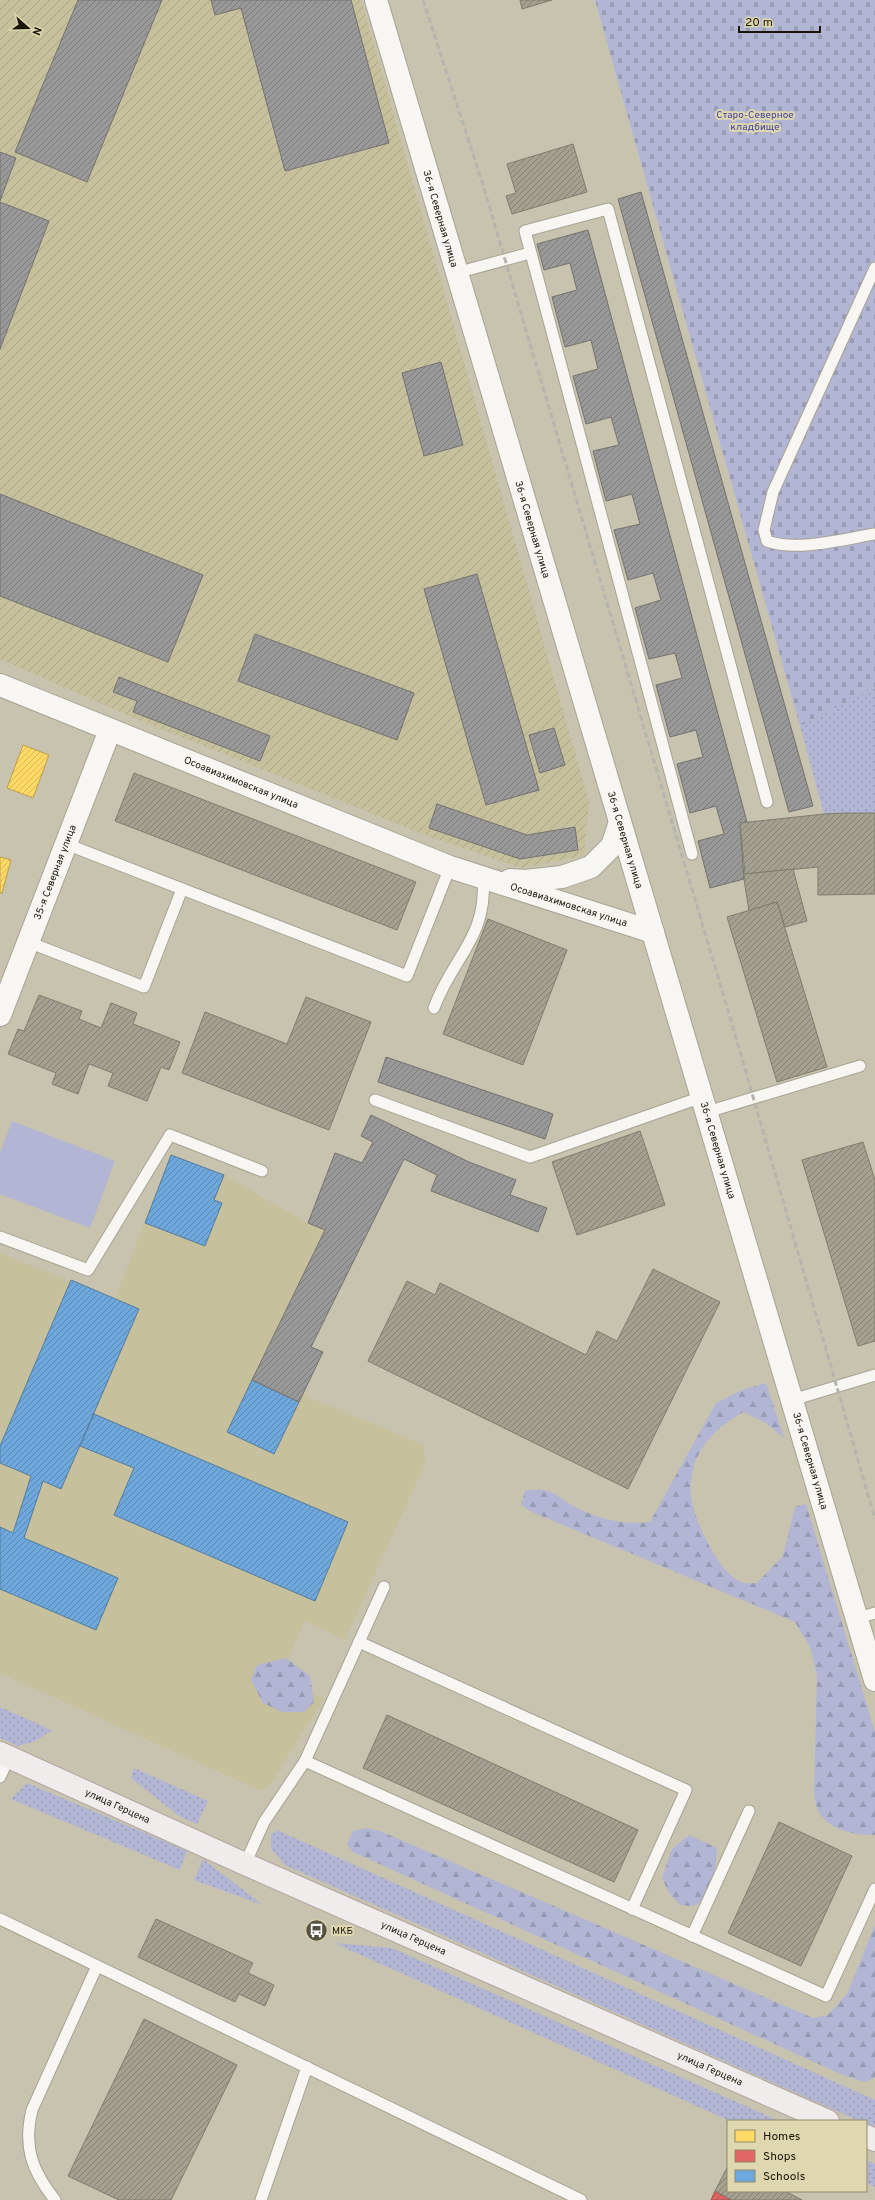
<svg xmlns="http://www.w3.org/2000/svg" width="875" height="2200" viewBox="0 0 875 2200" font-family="Overpass,sans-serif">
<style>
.built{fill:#c7c09d}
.industrial{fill:url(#industrial-furrows)}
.green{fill:url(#green-dots)}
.forest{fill:url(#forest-firs)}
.cemetery{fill:url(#cemetery-stones)}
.pitch{fill:#b2b5d4}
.homes{fill:url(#homes-hatch);stroke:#ba9e4a}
.shops{fill:url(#shops-hatch);stroke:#a44e4a}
.schools{fill:url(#schools-hatch);stroke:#557c9c}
.industry{fill:url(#industry-hatch);stroke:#73726e}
.building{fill:url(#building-hatch);stroke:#7f7c6c}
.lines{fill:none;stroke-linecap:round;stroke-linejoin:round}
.lane-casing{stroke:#a7a393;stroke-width:13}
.street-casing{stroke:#a7a393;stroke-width:24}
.secondary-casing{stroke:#a7a393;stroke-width:24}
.primary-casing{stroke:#b0a5a1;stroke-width:24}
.lane{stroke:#f7f6f3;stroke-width:11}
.street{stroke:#f7f6f3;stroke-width:22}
.secondary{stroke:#f7f6f3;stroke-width:22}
.primary{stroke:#f1ecec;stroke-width:22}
.rail{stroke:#b5b5af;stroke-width:3;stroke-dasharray:6 3;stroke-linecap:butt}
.labels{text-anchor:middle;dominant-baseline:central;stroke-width:4;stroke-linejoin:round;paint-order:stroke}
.park-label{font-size:10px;fill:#4142a1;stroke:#dfd7af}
.street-label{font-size:10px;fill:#191608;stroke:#dfd7af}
.poi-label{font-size:10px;fill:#191608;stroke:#dfd7af;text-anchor:start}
</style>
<defs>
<pattern id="industrial-furrows" width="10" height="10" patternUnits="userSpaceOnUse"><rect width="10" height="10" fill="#c7c09d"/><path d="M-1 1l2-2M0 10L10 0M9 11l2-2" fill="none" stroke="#aaa486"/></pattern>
<pattern id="green-dots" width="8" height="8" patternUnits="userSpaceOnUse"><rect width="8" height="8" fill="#b2b5d4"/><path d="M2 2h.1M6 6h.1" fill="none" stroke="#989bb4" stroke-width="1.8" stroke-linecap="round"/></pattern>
<pattern id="forest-firs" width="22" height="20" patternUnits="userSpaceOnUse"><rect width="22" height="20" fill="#b2b5d4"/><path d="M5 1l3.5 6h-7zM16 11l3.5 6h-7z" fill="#989bb4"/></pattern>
<pattern id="cemetery-stones" width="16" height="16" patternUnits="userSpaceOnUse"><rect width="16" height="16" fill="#b2b5d4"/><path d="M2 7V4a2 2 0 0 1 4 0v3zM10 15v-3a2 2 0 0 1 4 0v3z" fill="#989bb4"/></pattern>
<pattern id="homes-hatch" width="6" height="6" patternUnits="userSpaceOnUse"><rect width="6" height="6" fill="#ffd966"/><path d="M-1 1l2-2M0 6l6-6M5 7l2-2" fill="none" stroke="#daba57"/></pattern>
<pattern id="shops-hatch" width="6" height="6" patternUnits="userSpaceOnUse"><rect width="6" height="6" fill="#e06666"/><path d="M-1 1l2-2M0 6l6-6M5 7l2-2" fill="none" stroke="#b55352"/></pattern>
<pattern id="schools-hatch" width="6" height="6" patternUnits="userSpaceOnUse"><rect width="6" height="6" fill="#6fa8dc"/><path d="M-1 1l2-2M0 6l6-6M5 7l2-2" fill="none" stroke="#5a88b0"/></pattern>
<pattern id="industry-hatch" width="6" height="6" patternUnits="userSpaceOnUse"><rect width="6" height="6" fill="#999"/><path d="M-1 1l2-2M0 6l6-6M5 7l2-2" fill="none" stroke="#7c7c7b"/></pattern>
<pattern id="building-hatch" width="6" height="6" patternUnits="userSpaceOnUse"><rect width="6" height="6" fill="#a4a190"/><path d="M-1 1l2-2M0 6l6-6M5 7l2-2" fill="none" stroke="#858274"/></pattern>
</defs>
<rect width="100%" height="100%" fill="#c8c3ae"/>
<!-- built -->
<path class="built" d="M171 1155 224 1175 308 1223 362 1244 311 1346 323 1352 304 1392 308 1397 424 1445 425 1464 345 1640 305 1621 278 1680 324 1698 270 1785 261 1791 0 1673V1253L115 1299Z"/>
<!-- industrial -->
<path class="industrial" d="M0 0H361L589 802 584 856 521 868 433 838 129 716 0 659Z"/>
<!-- green -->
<g class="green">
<path d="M875 687V813L824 814 800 726Z"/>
<path d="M0 1707 47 1728 51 1731 35 1741 18 1746 0 1738Z"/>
<path d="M134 1768 208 1801 197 1824 179 1816 131 1778Z"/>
<path d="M27 1783 187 1851 180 1870 11 1799Z"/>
<path d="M277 1830 875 2100V2126L866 2124V2121H859L285 1865 271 1849V1835Z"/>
<path d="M203 1859 263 1905 194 1880Z"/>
<path d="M334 1943 392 1948 779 2121H730Z"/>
<path d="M866 2160 875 2164V2187L866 2182Z"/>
</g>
<!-- forest -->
<g class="forest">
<path d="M766 1383 784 1438 766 1423 744 1412C720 1425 700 1442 693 1470 691 1477 690 1487 691 1494 692 1517 719 1574 741 1582 746 1584 752 1583 757 1583L783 1556 795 1507 806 1504 875 1732V1835C856 1836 829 1830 819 1812 816 1807 816 1801 814 1796L817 1675 810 1647 795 1622 532 1512 521 1505 525 1491C554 1486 555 1497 579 1509 602 1520 625 1525 650 1522L716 1403 742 1390Z"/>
<path d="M286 1658 310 1676 314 1702 304 1712H282L263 1703 251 1680 257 1665Z"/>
<path d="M367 1828 380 1831 813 2018 828 2015 847 1994 875 1925V2078L864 2082 838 2073 353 1852 347 1844 353 1831Z"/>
<path d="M689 1835 717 1848C716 1866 714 1896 695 1905 691 1907 684 1905 680 1905L669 1893 662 1878 672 1849Z"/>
</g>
<!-- cemetery -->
<path class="cemetery" d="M595 0H875V687L800 726Z"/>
<!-- pitch -->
<path class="pitch" d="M12 1121 115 1161 90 1228 0 1194V1153Z"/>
<!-- homes -->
<g class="homes">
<path d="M23 745 49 755 33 798 7 788Z"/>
<path d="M0 857 11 860 2 893H0Z"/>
</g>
<!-- shops -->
<path class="shops" d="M715 2191 732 2200H711Z"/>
<!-- schools -->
<g class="schools">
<path d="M171 1155 224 1175 214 1200 222 1203 205 1246 145 1223Z"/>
<path d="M71 1280 139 1309 61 1489 43 1481 24 1538 118 1578 96 1630 0 1589V1527L13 1533 31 1476 0 1463V1446Z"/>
<path d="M252 1380 299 1402 274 1454 227 1432Z"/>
<path d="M94 1414 348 1522 315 1601 114 1515 134 1468 80 1446Z"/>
</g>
<!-- industry -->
<g class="industry">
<path d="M78 0H162L87 182 15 152Z"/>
<path d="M211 0H351L389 143 285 171 241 8 215 15Z"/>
<path d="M0 152 16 158 0 201Z"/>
<path d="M641 192 813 806 789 812 618 199Z"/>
<path d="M0 202 49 221 0 349Z"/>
<path d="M588 230 747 822 740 823 744 879 710 888 698 841 724 834 716 806 690 813 677 764 703 757 696 730 670 737 656 685 682 678 675 653 649 659 635 608 661 600 653 573 628 580 614 530 640 524 632 494 606 501 593 451 619 445 611 417 586 424 573 376 598 369 591 340 565 347 552 297 577 290 570 263 544 270 537 244Z"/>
<path d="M441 362 463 445 424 456 402 373Z"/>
<path d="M0 494 203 575 168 662 0 596Z"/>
<path d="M477 574 539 790 486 805 424 589Z"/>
<path d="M255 634 414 693 397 740 238 681Z"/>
<path d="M119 677 270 736 260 761 133 712 137 701 113 692Z"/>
<path d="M554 728 565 765 540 773 529 735Z"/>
<path d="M437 804 527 835 575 827 578 850 520 859 429 828Z"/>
<path d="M386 1057 553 1114 545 1139 378 1082Z"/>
<path d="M371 1115 469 1162 516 1180 510 1195 547 1208 538 1232 431 1191 437 1175 404 1159 311 1347 323 1352 299 1402 252 1380 325 1230 308 1223 335 1153 362 1163 373 1142 361 1136Z"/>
</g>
<!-- building -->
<g class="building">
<path d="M520 0H552L522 9Z"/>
<path d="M573 144 587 192 512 214 506 196 516 193 507 164Z"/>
<path d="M134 773 416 882 397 930 115 821Z"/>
<path d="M845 813H875V894L818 895V867L745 874 740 823 824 814Z"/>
<path d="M793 869 807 921 785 927 777 902 749 911 744 879 745 874Z"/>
<path d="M777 902 827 1067 777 1082 727 917Z"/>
<path d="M488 919 567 950 523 1065 443 1034Z"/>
<path d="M39 995 82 1011 79 1019 101 1028 111 1003 137 1013 133 1024 180 1042 169 1070 161 1067 147 1101 108 1086 113 1073 89 1064 78 1094 52 1084 56 1073 8 1054 18 1029 24 1031Z"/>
<path d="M306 997 371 1022 329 1130 182 1073 205 1012 287 1044Z"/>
<path d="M640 1131 665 1205 577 1235 552 1162Z"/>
<path d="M863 1142 875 1180V1341L858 1346 802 1160Z"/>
<path d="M653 1269 720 1302 628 1489 368 1361 407 1281 435 1295 440 1283 586 1355 597 1331 617 1341Z"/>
<path d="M387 1715 638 1830 614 1882 363 1768Z"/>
<path d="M779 1822 852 1856 801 1966 728 1933Z"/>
<path d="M156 1919 253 1963 248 1973 274 1985 265 2006 239 1994 235 2002 138 1957Z"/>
<path d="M144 2019 237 2065 171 2200H119L68 2176Z"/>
<path d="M728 2166V2191H785L802 2200H732L715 2191Z"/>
</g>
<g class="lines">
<defs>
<g id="lane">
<path d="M875 268 773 492 764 530 767 541C796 552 844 539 875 534"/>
<path d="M456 273 530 253"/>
<path d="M66 844 407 976 450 867"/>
<path d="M692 854 525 231 608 209 767 802"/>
<path d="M28 942 144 987 182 889"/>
<path d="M434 1008C452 958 488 937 483 878"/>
<path d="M375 1100 530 1157 702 1097"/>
<path d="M707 1112 860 1066"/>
<path d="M0 1237 88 1270 170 1135 262 1171"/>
<path d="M792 1400 875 1375"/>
<path d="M857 1618 875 1613"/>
<path d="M359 1642 686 1790 632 1909"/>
<path d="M305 1761 826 1996 875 1889"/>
<path d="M0 1777 9 1757"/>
<path d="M245 1864 264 1822 305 1761 384 1587"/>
<path d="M0 1919 581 2200"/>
<path d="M692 1936 749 1811"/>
<path d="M55 2200C32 2171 23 2147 32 2110L97 1966"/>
<path d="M261 2200 307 2067"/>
</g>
<g id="street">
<path id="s1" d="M0 685 450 867 653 932"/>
<path d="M510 880 525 881 562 877 591 867 612 846 620 822"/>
<path id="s2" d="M0 1015 110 730"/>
</g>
<g id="secondary">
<path id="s3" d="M376 0C540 561 710 1120 875 1680"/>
</g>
<g id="primary">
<path id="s4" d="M0 1753 245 1864 828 2121"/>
<path d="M866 2136 875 2140"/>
</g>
</defs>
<!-- lane casing -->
<use href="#lane" class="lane-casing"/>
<!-- street casing -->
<use href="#street" class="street-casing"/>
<!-- secondary casing -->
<use href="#secondary" class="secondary-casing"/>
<!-- primary casing -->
<use href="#primary" class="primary-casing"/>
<!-- lane -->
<use href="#lane" class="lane"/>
<!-- street -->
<use href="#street" class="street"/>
<!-- secondary -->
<use href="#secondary" class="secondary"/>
<!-- primary -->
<use href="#primary" class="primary"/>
<!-- rail -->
<path class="rail" d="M423 0 482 182 732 1024 875 1519"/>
</g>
<!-- icons -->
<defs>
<symbol id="bus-disc" viewBox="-11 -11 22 22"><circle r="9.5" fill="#565342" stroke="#dfd7af"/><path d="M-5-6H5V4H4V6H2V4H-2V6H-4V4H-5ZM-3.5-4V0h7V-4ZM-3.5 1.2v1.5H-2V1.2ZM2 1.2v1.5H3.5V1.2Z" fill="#fff"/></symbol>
</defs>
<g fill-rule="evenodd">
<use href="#bus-disc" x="304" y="1918" width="25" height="25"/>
</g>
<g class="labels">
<!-- park labels -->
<g class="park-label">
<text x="755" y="115">Старо-Северное<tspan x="755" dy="12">кладбище</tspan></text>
</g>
<!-- street labels -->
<g class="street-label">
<text stroke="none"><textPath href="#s3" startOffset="228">36-я Северная улица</textPath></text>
<text stroke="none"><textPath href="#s3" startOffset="552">36-я Северная улица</textPath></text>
<text stroke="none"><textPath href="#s1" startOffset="260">Осоавиахимовская улица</textPath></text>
<text stroke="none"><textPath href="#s3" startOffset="876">36-я Северная улица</textPath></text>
<text stroke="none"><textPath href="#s2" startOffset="153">35-я Северная улица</textPath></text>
<text stroke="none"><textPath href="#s1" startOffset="610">Осоавиахимовская улица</textPath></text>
<text stroke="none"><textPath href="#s3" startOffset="1200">36-я Северная улица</textPath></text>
<text stroke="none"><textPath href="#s3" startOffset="1524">36-я Северная улица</textPath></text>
<text stroke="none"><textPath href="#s4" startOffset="129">улица Герцена</textPath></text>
<text stroke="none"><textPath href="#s4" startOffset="453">улица Герцена</textPath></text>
<text stroke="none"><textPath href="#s4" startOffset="777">улица Герцена</textPath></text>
</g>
<!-- poi labels -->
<g class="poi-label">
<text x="332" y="1931">МКБ</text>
</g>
</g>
<!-- legend -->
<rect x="727" y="2120" width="140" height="72" fill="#dfd7af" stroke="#908a6c"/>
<rect x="735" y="2130" width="20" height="12" fill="#ffd966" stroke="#908a6c"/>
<text x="763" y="2140" font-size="12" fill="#191608">Homes</text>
<rect x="735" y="2150" width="20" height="12" fill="#e06666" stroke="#908a6c"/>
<text x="763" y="2160" font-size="12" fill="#191608">Shops</text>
<rect x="735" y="2170" width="20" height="12" fill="#6fa8dc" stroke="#908a6c"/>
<text x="763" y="2180" font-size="12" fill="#191608">Schools</text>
<!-- north arrow -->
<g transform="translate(28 28) rotate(110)" stroke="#dfd7af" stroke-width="3" paint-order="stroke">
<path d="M0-3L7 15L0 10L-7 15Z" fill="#191608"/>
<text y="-6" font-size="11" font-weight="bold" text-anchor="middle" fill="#191608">N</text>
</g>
<!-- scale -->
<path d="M739 26v6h81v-6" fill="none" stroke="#191608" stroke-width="2"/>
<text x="745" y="26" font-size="12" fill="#191608" stroke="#dfd7af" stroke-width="3" paint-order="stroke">20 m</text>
</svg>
